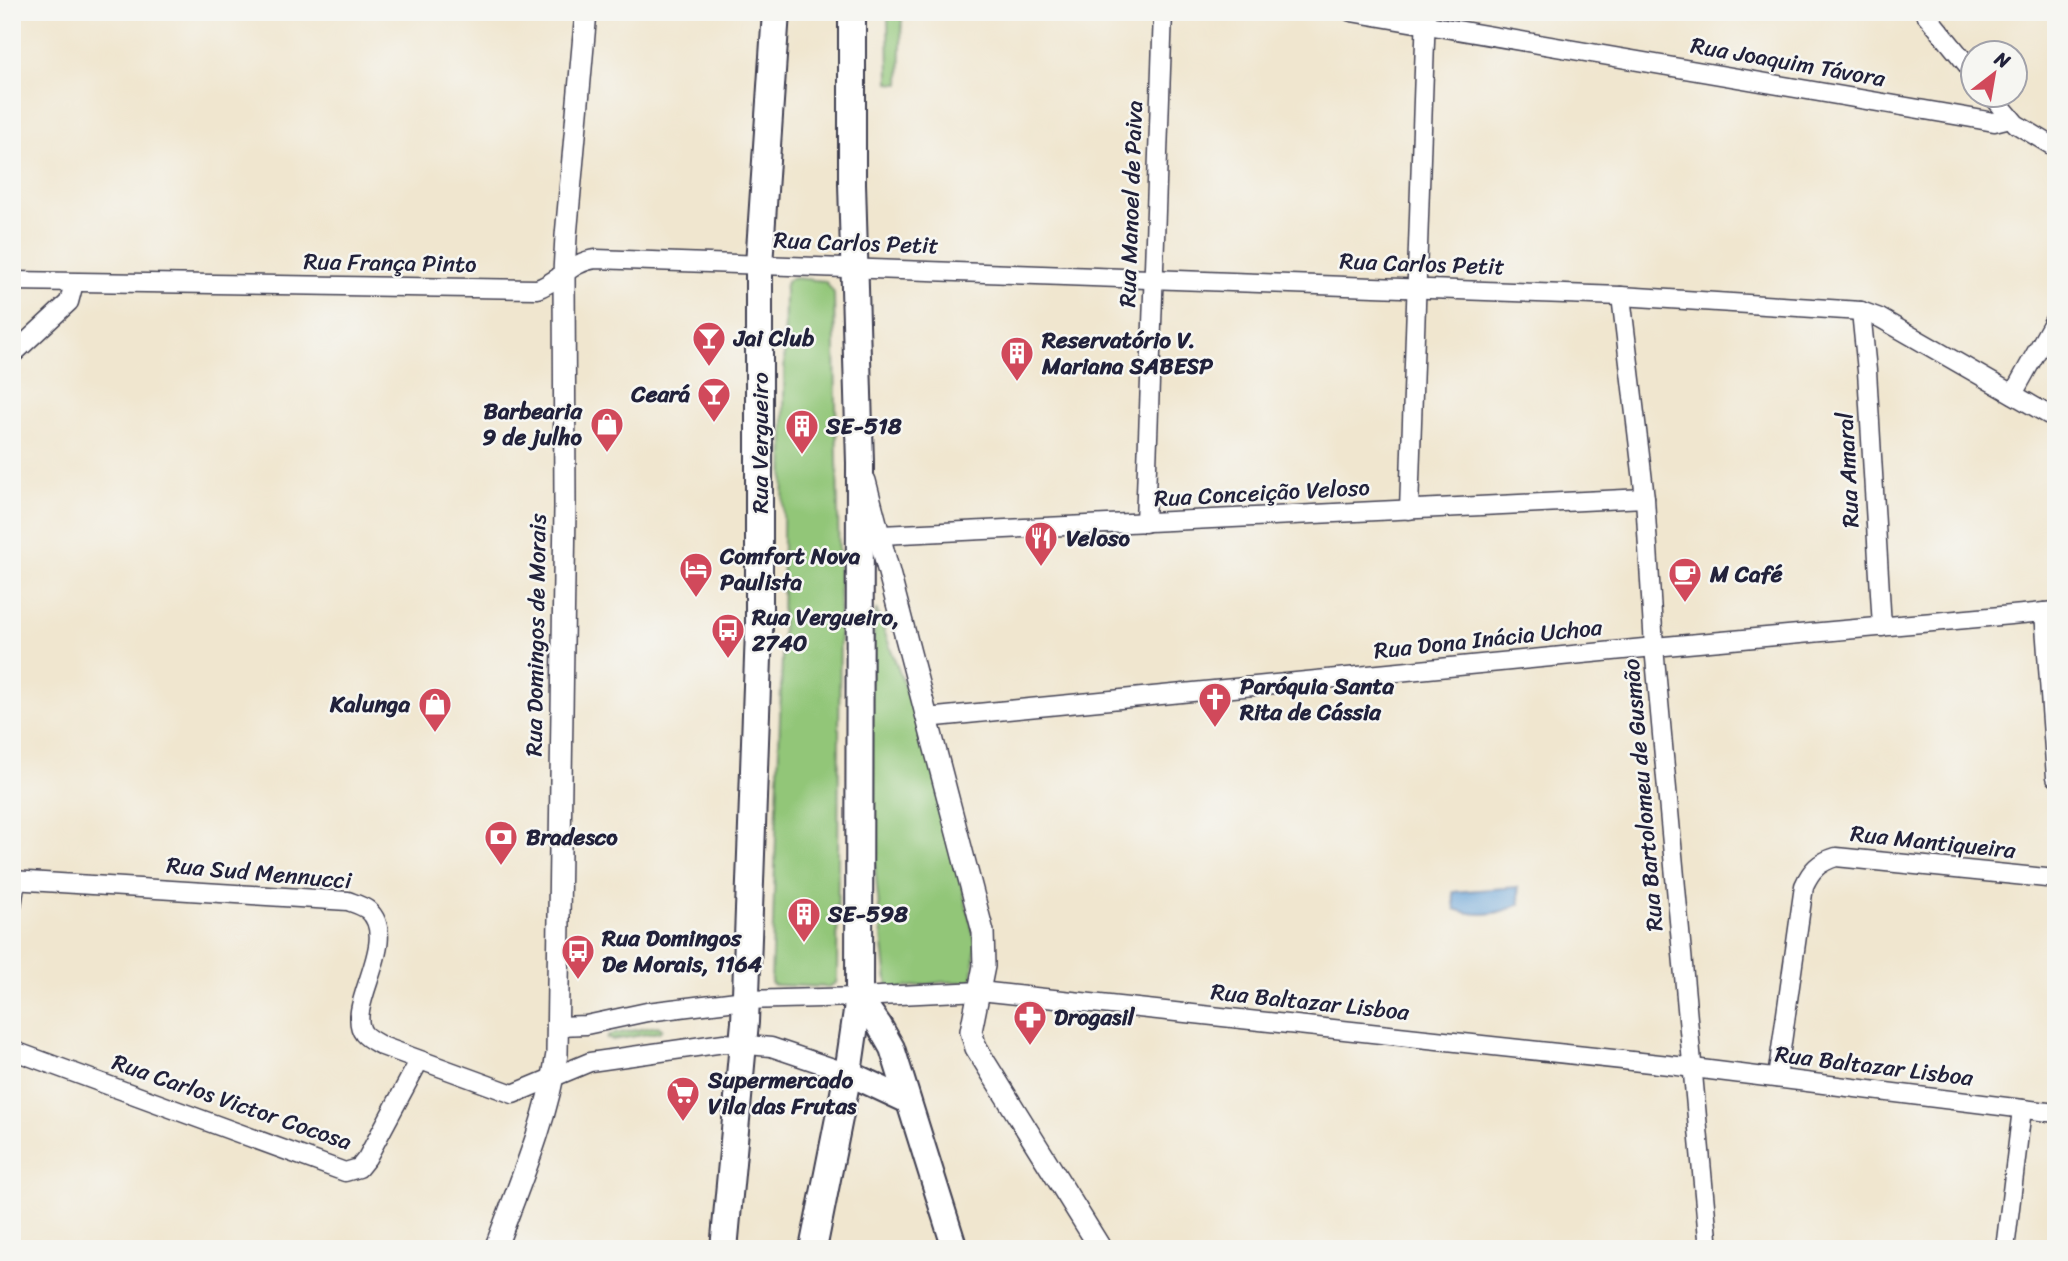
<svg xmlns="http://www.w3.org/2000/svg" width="2068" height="1261" viewBox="0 0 2068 1261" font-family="Sriracha,sans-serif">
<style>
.green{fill:#92c678;stroke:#5a745a;stroke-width:2}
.water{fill:#65a0d5;stroke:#446188;stroke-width:2}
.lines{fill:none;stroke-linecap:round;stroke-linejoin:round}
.minor-casing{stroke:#413f51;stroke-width:21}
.tertiary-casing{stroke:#413f51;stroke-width:24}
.secondary-casing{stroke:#413f51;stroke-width:28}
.primary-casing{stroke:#413f51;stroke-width:30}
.minor{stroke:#fff;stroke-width:18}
.tertiary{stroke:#fff;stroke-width:21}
.secondary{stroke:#fff;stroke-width:24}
.primary{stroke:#fff;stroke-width:26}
.labels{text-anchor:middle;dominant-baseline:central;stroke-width:5;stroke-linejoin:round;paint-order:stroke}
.street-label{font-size:23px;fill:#22223b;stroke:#f6f6f2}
.poi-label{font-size:23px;font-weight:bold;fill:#22223b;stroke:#f6f6f2;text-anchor:start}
</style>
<rect width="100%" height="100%" fill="#f6f6f2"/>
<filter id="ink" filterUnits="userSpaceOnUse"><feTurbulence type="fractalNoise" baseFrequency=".0143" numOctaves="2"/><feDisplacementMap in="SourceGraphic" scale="14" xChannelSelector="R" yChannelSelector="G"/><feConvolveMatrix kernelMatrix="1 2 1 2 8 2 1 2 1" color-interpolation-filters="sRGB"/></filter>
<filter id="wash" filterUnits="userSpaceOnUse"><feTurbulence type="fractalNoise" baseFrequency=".00686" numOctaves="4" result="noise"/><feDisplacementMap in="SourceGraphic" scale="28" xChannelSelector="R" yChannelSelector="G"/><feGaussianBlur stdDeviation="1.57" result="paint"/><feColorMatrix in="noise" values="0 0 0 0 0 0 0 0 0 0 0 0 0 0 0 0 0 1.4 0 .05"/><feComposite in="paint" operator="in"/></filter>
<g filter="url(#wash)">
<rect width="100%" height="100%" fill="#f0e6cf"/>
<!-- green -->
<g class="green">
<path d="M888 12H902L900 84 889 83Z"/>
<path d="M795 278 825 281 834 293 840 624 837 978 836 983 828 987 775 985 771 983 782 658 785 287 788 280Z"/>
<path d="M876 609 930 755 976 944 972 982H943L888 990C877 894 866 797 869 700 870 670 873 639 876 609Z"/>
<path d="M658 1026 662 1029 659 1032 612 1040 607 1038 609 1035Z"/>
</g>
<!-- water -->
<path class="water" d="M1518 887 1520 904C1499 915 1477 917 1455 909L1453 892Z"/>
</g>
<g filter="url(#ink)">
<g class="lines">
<defs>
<g id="minor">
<path d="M1351 12 1966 117 1994 122 2010 118"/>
<path d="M1924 12 1974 73"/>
<path d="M1991 94 2016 124 2056 148"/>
<path d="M12 281 537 289C558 282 573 261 596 259L1621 296 1861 311 1880 318 2056 419"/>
<path d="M1621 296 1645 498 1654 647 1709 1249"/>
<path d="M1861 311 1867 371 1882 627"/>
<path d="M12 355 69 302 74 283"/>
<path d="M2013 394 2056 317"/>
<path d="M1409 510 1426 12"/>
<path d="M1145 523 1163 12"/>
<path d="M881 535 1645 498"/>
<path d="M2044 612 2056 777"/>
<path d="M926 718 1654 647 2056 611"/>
<path d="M12 880 348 901C353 903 363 906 368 910 402 940 343 1008 364 1034 368 1039 377 1043 382 1046L513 1094 590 1062 724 1043 771 1047 848 1073"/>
<path d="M12 906 16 880"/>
<path d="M559 1026 586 1025 647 1012 745 1000 859 997 980 991 1669 1065 2056 1113"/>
<path d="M12 1050 345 1172 359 1168 367 1158 419 1061"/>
<path d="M1777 1078 1804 886C1811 870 1819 862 1836 857L2056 879"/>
<path d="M2005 1249 2022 1109"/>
</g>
<g id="tertiary">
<path d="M865 481 983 932 984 966 971 1031 976 1048 1101 1249"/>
<path d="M495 1249C519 1185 547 1121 557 1054L565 507 564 273 566 236 586 12"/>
</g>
<g id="secondary">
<path d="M859 997 879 1025 892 1048 955 1249"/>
<path d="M848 1073 908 1101"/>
</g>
<g id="primary">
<path d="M724 1249 745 1022 759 630V265L776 12"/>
<path d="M813 1249 848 1073 859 997 860 463 852 183V12"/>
</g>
</defs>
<!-- minor casing -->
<use href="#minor" class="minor-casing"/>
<!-- tertiary casing -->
<use href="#tertiary" class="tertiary-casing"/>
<!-- secondary casing -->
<use href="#secondary" class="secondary-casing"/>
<!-- primary casing -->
<use href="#primary" class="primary-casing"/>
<!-- minor -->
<use href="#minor" class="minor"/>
<!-- tertiary -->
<use href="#tertiary" class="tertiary"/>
<!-- secondary -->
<use href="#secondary" class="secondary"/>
<!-- primary -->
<use href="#primary" class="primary"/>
</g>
</g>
<!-- icons -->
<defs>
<symbol id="bar-pin" viewBox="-11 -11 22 30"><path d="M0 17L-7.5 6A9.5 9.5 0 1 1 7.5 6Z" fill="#d1495b" stroke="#f6f6f2"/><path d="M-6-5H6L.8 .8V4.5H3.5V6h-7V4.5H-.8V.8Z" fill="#fff"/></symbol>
<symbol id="building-pin" viewBox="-11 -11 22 30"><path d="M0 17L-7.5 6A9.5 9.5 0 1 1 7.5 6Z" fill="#d1495b" stroke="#f6f6f2"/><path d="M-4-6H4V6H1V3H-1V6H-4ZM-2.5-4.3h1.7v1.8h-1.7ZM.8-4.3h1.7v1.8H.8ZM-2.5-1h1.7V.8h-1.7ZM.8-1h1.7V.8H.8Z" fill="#fff"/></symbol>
<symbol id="shop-pin" viewBox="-11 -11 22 30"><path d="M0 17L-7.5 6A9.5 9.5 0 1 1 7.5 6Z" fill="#d1495b" stroke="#f6f6f2"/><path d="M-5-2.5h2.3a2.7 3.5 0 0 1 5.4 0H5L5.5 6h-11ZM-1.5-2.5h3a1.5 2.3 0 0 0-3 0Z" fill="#fff"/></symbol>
<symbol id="restaurant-pin" viewBox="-11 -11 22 30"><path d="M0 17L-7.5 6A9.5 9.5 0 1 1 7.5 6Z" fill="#d1495b" stroke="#f6f6f2"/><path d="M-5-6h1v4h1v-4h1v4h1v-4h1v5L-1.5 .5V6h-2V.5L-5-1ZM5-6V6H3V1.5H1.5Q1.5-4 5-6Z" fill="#fff"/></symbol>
<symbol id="hotel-pin" viewBox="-11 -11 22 30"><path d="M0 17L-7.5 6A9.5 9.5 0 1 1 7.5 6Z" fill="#d1495b" stroke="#f6f6f2"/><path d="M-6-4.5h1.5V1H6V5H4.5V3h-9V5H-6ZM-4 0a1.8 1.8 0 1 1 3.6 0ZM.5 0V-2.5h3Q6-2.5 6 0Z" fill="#fff"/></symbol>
<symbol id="cafe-pin" viewBox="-11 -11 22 30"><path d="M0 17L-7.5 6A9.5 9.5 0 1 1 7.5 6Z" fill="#d1495b" stroke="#f6f6f2"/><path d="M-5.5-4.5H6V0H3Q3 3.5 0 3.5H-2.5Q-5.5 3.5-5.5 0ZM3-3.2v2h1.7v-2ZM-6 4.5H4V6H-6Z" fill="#fff"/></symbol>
<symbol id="bus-pin" viewBox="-11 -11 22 30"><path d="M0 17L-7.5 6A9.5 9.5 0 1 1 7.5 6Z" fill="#d1495b" stroke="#f6f6f2"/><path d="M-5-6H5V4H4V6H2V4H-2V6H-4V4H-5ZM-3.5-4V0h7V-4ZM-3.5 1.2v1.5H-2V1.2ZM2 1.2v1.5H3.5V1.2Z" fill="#fff"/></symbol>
<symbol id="church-pin" viewBox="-11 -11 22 30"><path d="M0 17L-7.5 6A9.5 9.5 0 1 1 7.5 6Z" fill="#d1495b" stroke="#f6f6f2"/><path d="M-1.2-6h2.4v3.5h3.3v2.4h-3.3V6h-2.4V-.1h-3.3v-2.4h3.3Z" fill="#fff"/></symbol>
<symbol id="bank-pin" viewBox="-11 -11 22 30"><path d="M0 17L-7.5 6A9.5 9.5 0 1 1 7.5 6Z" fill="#d1495b" stroke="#f6f6f2"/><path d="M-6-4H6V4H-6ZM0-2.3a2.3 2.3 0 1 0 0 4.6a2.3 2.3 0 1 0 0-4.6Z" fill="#fff"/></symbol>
<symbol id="pharmacy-pin" viewBox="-11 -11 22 30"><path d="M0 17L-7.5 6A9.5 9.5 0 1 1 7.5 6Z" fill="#d1495b" stroke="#f6f6f2"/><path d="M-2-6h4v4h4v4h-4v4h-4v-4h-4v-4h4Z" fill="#fff"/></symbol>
<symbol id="supermarket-pin" viewBox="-11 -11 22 30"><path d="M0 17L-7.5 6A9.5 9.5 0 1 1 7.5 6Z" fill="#d1495b" stroke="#f6f6f2"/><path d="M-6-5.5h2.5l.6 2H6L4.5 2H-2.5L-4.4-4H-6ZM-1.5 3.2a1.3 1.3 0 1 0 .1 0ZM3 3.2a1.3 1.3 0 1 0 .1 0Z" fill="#fff"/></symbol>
</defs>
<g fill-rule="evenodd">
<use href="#bar-pin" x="690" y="319" width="38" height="52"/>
<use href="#building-pin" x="998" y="334" width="38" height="52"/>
<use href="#bar-pin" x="695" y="375" width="38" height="52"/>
<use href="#shop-pin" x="588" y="405" width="38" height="52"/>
<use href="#building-pin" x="783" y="407" width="38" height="52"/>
<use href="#restaurant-pin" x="1022" y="519" width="38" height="52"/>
<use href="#hotel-pin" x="677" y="550" width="38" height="52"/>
<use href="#cafe-pin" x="1666" y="555" width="38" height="52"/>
<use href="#bus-pin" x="709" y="611" width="38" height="52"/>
<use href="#church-pin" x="1196" y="680" width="38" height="52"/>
<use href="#shop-pin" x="416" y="685" width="38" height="52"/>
<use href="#bank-pin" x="482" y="818" width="38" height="52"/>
<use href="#building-pin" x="785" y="895" width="38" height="52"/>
<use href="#bus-pin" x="559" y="932" width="38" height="52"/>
<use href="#pharmacy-pin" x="1011" y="998" width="38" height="52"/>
<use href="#supermarket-pin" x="664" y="1074" width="38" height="52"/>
</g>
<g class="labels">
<!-- street labels -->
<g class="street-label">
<text transform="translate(1788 62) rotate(10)">Rua Joaquim Távora</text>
<text transform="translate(1131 204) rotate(-88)">Rua Manoel de Paiva</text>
<text transform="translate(856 243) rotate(2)">Rua Carlos Petit</text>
<text transform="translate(390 263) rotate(1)">Rua França Pinto</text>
<text transform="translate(1422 264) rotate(2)">Rua Carlos Petit</text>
<text transform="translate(760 443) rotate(-90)">Rua Vergueiro</text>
<text transform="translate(1848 470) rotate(-93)">Rua Amaral</text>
<text transform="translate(1262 493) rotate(-3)">Rua Conceição Veloso</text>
<text transform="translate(536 635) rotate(-89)">Rua Domingos de Morais</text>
<text transform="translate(1488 639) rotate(-6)">Rua Dona Inácia Uchoa</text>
<text transform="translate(1643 795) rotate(-95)">Rua Bartolomeu de Gusmão</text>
<text transform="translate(1933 842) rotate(6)">Rua Mantiqueira</text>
<text transform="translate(259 873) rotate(5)">Rua Sud Mennucci</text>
<text transform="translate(1310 1002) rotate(6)">Rua Baltazar Lisboa</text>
<text transform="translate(1874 1066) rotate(7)">Rua Baltazar Lisboa</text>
<text transform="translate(232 1102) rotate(19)">Rua Carlos Victor Cocosa</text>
</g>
<!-- poi labels -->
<g class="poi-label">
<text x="734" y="338">Jai Club</text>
<text x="1042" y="340">Reservatório V.<tspan x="1042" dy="26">Mariana SABESP</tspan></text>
<text x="690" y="394" text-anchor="end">Ceará</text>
<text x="582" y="411" text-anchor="end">Barbearia<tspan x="582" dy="26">9 de julho</tspan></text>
<text x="826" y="426">SE-518</text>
<text x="1066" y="538">Veloso</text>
<text x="720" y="556">Comfort Nova<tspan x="720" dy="26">Paulista</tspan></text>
<text x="1710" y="574">M Café</text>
<text x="752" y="617">Rua Vergueiro,<tspan x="752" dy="26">2740</tspan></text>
<text x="1240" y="686">Paróquia Santa<tspan x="1240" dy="26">Rita de Cássia</tspan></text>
<text x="410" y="704" text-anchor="end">Kalunga</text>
<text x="526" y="837">Bradesco</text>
<text x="828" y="914">SE-598</text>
<text x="602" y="938">Rua Domingos<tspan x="602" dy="26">De Morais, 1164</tspan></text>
<text x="1054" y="1017">Drogasil</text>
<text x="708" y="1080">Supermercado<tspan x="708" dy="26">Vila das Frutas</tspan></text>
</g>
</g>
<!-- margin -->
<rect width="2068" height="1261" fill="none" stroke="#f6f6f2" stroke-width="42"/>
<!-- north arrow -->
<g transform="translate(1994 74) rotate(31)"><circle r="33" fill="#f6f6f2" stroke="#a1a1a9" stroke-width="2"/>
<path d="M0-5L12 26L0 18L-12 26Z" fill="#d1495b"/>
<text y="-10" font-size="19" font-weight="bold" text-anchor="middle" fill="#22223b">N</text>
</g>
</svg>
